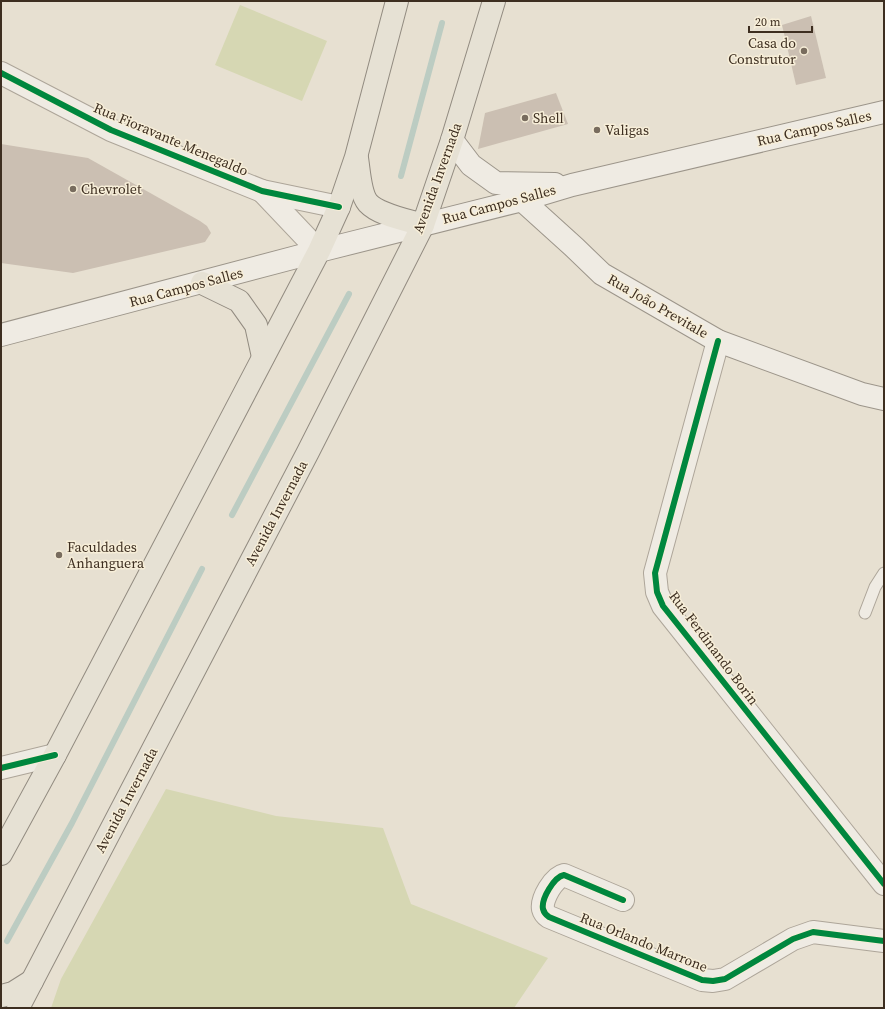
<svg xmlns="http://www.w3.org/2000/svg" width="885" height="1009" viewBox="0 0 885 1009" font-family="'Source Serif 4',serif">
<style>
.green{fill:#d6d7b3}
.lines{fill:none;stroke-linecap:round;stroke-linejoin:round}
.stream{stroke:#bcccc2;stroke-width:6}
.building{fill:#cbbfb2}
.lane-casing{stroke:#ada599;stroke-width:13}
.street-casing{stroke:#ada599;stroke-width:24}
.secondary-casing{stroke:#9c958a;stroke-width:24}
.primary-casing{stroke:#928b80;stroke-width:24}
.lane{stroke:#efebe3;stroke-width:11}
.street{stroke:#efebe3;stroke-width:22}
.secondary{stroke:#efebe3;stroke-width:22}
.primary{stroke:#e6e1d4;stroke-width:22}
.cycleway-casing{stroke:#f7eed8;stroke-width:8}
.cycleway{stroke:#00873e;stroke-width:6}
.poi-dot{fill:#786c5e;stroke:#f7eed8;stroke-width:1.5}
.labels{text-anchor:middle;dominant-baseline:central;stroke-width:3;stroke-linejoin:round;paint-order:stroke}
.poi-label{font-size:14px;fill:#3d2e20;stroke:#f7eed8;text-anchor:start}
.street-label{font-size:14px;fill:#3d2e20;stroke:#f7eed8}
</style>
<rect width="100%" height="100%" fill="#e7e0d1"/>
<!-- green -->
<g class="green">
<path d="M240 5 327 41 302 101 215 65Z"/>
<path d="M166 789 276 816 383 828 411 904 548 958 514 1008H51L61 979Z"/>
</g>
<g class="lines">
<!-- stream -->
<g class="stream">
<path d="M401 176 442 23"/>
<path d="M232 515 349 294"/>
<path d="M7 941 72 823 202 569"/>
</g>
</g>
<!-- building -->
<g class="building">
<path d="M811 16 826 78 796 85 782 25Z"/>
<path d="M556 93 568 124 478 149 485 113Z"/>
<path d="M1 144 88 158 200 221 207 226 211 233 205 242 73 273 1 263Z"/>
</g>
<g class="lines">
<defs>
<path id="lane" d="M865 613 875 587 884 573"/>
<g id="street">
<path d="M1 73 111 130 262 191 339 207"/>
<path d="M262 191 319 251"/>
<path d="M718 341 655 573 657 592 663 606 884 884"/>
<path d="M1 768 55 755"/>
<path d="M623 900 564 875C554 877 541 899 543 909 544 913 546 915 549 917L702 980 713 981 725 979 793 939 813 932 884 941"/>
</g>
<g id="secondary">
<path d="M452 140 471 165 496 183 555 184"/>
<path d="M522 200 575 248 602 274 718 341 862 394 884 399"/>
<path d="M1 335 319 251 522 200 572 185 884 112"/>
</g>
<g id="primary">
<path d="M357 158C359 170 360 194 368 203 379 215 407 220 423 225"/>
<path d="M202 283 239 301 256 325 263 357"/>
<path d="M1 854 55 755 319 251 339 207 356 157 397 1"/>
<path d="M1 996 13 993 32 981"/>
<path d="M18 1008 308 452 423 225 452 140 494 1"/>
</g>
</defs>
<!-- lane casing -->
<use href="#lane" class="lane-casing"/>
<!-- street casing -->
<use href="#street" class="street-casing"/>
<!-- secondary casing -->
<use href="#secondary" class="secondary-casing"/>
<!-- primary casing -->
<use href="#primary" class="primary-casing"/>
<!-- lane -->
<use href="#lane" class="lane"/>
<!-- street -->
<use href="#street" class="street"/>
<!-- secondary -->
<use href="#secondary" class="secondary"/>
<!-- primary -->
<use href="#primary" class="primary"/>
<defs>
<g id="cycleway">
<path d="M1 73 111 130 262 191 339 207"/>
<path d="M718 341 655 573 657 592 663 606 884 884"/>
<path d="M1 768 55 755"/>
<path d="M623 900 564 875C554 877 541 899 543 909 544 913 546 915 549 917L702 980 713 981 725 979 793 939 813 932 884 941"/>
</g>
</defs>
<!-- cycleway casing -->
<use href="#cycleway" class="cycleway-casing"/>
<!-- cycleway -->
<use href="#cycleway" class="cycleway"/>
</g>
<!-- markers -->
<g class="poi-dot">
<circle cx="804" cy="51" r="4"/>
<circle cx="525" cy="118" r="4"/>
<circle cx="597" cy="130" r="4"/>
<circle cx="73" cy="189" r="4"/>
<circle cx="59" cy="555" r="4"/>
</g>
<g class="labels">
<!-- poi labels -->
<g class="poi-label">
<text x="796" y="43" text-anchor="end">Casa do<tspan x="796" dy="16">Construtor</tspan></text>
<text x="533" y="118">Shell</text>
<text x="605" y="130">Valigas</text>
<text x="81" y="189">Chevrolet</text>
<text x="67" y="547">Faculdades<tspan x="67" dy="16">Anhanguera</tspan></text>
</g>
<!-- street labels -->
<g class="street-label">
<text transform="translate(814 128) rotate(-13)">Rua Campos Salles</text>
<text transform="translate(171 139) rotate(23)">Rua Fioravante Menegaldo</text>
<text transform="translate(437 178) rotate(-70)">Avenida Invernada</text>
<text transform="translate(499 204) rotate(-15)">Rua Campos Salles</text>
<text transform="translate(186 287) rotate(-15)">Rua Campos Salles</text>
<text transform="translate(658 306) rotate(30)">Rua João Previtale</text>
<text transform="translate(276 513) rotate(-62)">Avenida Invernada</text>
<text transform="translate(714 648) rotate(53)">Rua Ferdinando Borin</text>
<text transform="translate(126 800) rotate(-62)">Avenida Invernada</text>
<text transform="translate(644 942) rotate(22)">Rua Orlando Marrone</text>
</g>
</g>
<!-- border -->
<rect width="885" height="1009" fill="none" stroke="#3d2e20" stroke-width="4"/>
<!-- scale -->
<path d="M749 26v6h63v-6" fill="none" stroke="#3d2e20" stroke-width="2"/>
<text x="755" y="26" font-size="12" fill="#3d2e20" stroke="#f7eed8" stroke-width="3" paint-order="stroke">20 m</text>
</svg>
